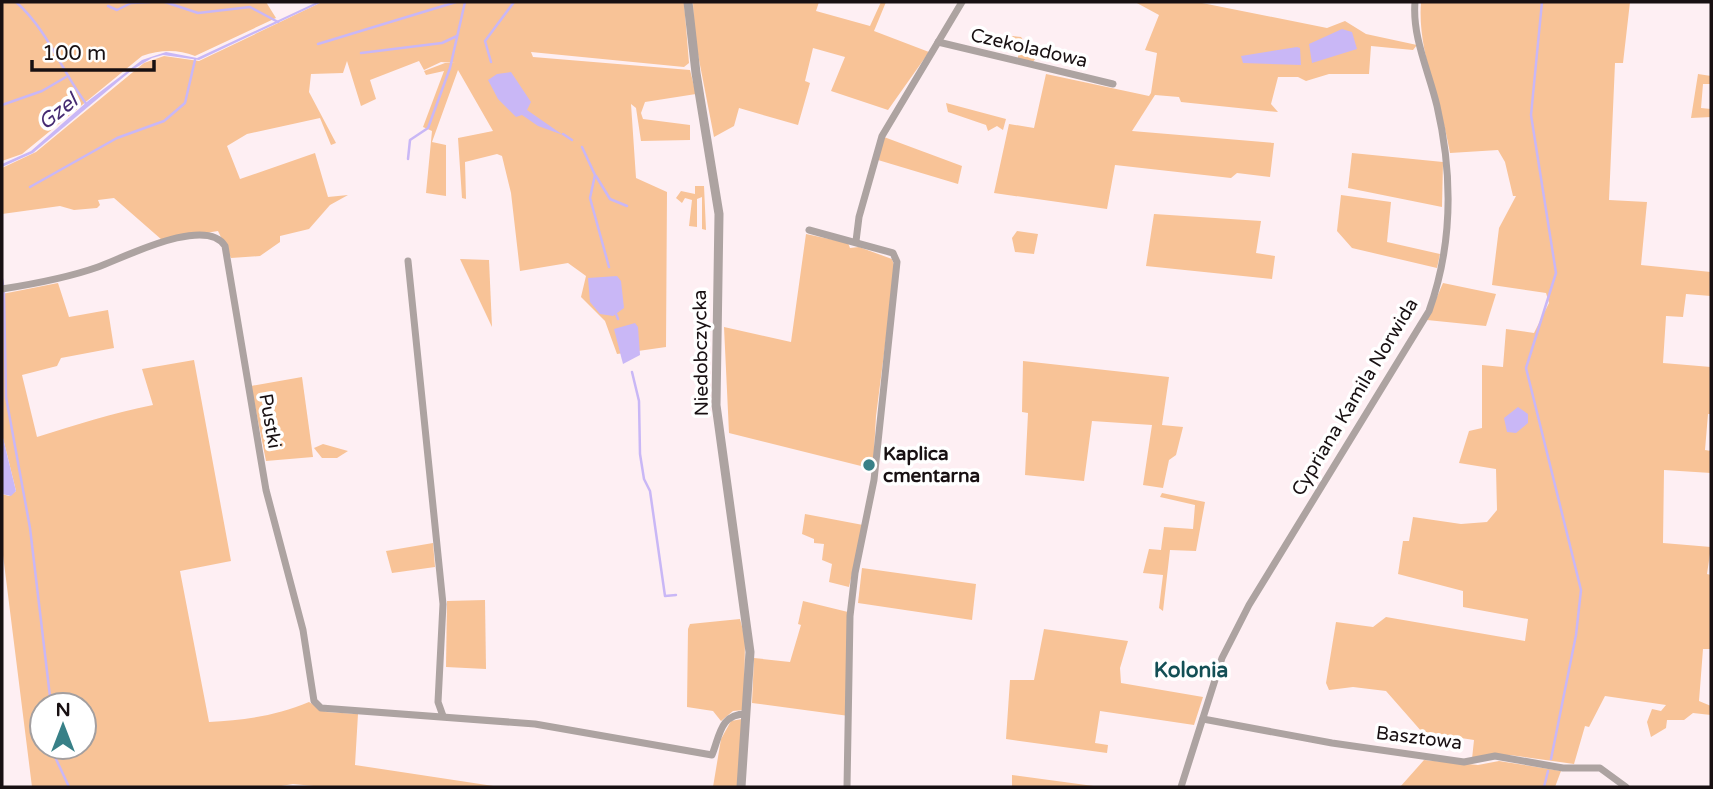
<svg xmlns="http://www.w3.org/2000/svg" width="1713" height="789" viewBox="0 0 1713 789" font-family="'Varela Round',sans-serif">
<style>
.green{fill:#f8c397;fill-rule:evenodd}
.water{fill:#c9b7f6}
.lines{fill:none;stroke-linecap:round;stroke-linejoin:round}
.stream{stroke:#c9b7f6;stroke-width:2.5}
.minor{stroke:#ada3a1;stroke-width:7}
.tertiary{stroke:#ada3a1;stroke-width:9}
.poi-dot{fill:#388087;stroke:#fff;stroke-width:2.5}
.labels{text-anchor:middle;dominant-baseline:central;stroke-width:7;stroke-linejoin:round;paint-order:stroke}
.street-label{font-size:19px;fill:#181012;stroke:#fff}
.poi-label{font-size:19px;font-weight:bold;fill:#181012;stroke:#fff;text-anchor:start}
.water-label{font-size:21px;font-style:italic;fill:#462b72;stroke:#fff}
.neighbourhood-label{font-size:21px;font-weight:bold;fill:#134f55;stroke:#fff}
</style>
<rect width="100%" height="100%" fill="#feeff3"/>
<!-- green -->
<g class="green">
<path d="M2 2H266L276 18 195 56C177 49 160 50 142 56L22 154 2 161Z"/>
<path d="M322 2H684L689 63 684 67 531 52 533 57 690 70 696 94 645 102 641 113 643 119 690 125V140L641 141 636 108 631 104 636 178 667 192 666 347 617 354 605 321 581 297 586 276 568 263 520 271 511 193 502 156 497 154 465 162 466 199 462 198 458 138 493 131 458 70 432 142 446 145V196L426 193 432 131 423 127 444 71 426 75 424 71 445 63H455L441 62 424 70 419 61 370 80 376 99 361 106 347 61 343 73 311 74 309 92 336 143 331 145 320 118 247 134 227 146 240 179 315 153 328 197 348 195 330 205 309 229 280 236V242L260 256 231 258 218 231 162 240 114 198 98 200 100 205 97 208 74 210 60 206 2 214V168L36 152 144 63 164 56 199 61Z"/>
<path d="M693 2H819L816 11 870 26 881 2H886L874 31 929 52 888 110 831 91 845 57 813 48 805 81 810 83 798 125 739 108 734 126 714 137 694 34Z"/>
<path d="M1135 2H1197L1327 28 1345 21 1366 34 1417 45 1413 50 1371 46 1369 74H1329L1306 81 1298 77H1278L1271 104 1278 112 1181 102 1179 97 1155 95 1132 131 1274 143 1270 177 1237 173 1231 178 1115 165 1107 209 994 193 1009 124 1034 128 1046 74 1149 96 1151 93 1157 53 1145 50 1159 15Z"/>
<path d="M1421 2H1630L1623 63H1615L1609 200 1647 202 1641 265 1711 272V296L1686 294 1683 317 1666 316 1663 363 1711 367V414H1708L1705 450 1711 451V473L1664 470 1663 543 1711 547 1707 574 1711 575V649H1703L1699 701 1711 706V715L1693 713 1684 720H1667L1666 728 1651 737 1647 722 1652 709 1661 711 1666 705 1605 696 1589 727 1585 726 1574 764 1510 755 1472 759 1474 740 1422 732 1386 691 1353 687 1329 690 1326 683 1336 622 1373 627 1386 617 1525 641 1528 619 1463 607V591L1398 574 1403 541H1409L1413 517 1461 524 1487 522 1497 510 1496 469 1459 463 1469 431 1482 428V365L1503 367 1506 329 1534 333 1549 303 1546 293 1492 285 1499 228 1516 196H1513L1505 162 1498 150 1450 153C1442 103 1417 52 1421 2Z"/>
<path d="M1013 36 1021 37 1036 58 1032 63 1018 59V54L1006 47V41Z"/>
<path d="M1698 74 1711 76V84H1703L1701 108 1711 109V117L1691 118Z"/>
<path d="M946 103 1006 119 1003 130 997 126 988 131 986 125 948 112Z"/>
<path d="M884 137 962 166 958 184 878 160Z"/>
<path d="M1352 153 1443 162 1442 207 1348 188Z"/>
<path d="M695 186H704L706 230 702 229V197L697 199V227L689 226 692 200 685 198 682 203 676 198 681 191 695 194Z"/>
<path d="M1341 195 1391 202 1387 242 1440 254 1437 268 1352 248 1337 231Z"/>
<path d="M1154 214 1261 221 1256 253 1275 256 1272 279 1146 266Z"/>
<path d="M1017 231 1038 234 1034 254 1015 252 1012 238Z"/>
<path d="M806 234 848 243 850 248 859 247 892 259 895 268 876 416 873 469 729 433 724 327 791 342Z"/>
<path d="M460 259 489 260 492 327Z"/>
<path d="M58 283 69 317 108 310 114 348 61 358 57 366 22 375 37 437C76 425 112 413 153 405L142 369 194 360 231 561 180 571 209 722C244 720 276 716 309 702L326 712 358 714 355 765 500 787H324L293 784 275 787H32L2 547V494L9 496 16 491 2 434V294ZM42 705H84V747H42Z"/>
<path d="M1443 283 1496 294 1486 326 1427 320Z"/>
<path d="M1023 361 1169 377 1162 425 1183 427 1176 455 1169 460 1163 488 1143 485 1152 425 1092 421 1084 481 1025 475 1028 413 1022 412Z"/>
<path d="M302 377 313 457 266 461 251 386Z"/>
<path d="M323 444 348 451 337 458H322L314 448Z"/>
<path d="M1162 493 1205 502 1196 551 1170 550 1163 611 1159 608 1163 575 1143 573 1149 549 1161 550 1164 527 1193 529 1195 505 1160 497Z"/>
<path d="M805 514 863 525 849 587 829 582 832 564 822 560 824 544 814 543V539L802 534Z"/>
<path d="M433 543 435 567 392 573 386 551Z"/>
<path d="M862 568 976 584 972 620 858 603Z"/>
<path d="M485 600 486 669 446 667 447 601Z"/>
<path d="M803 601 848 612 849 716 752 703 754 658 790 662 801 625 798 624Z"/>
<path d="M740 619 745 638 744 710 733 711 721 721 713 711 687 707 688 629 690 624Z"/>
<path d="M1044 629 1128 641 1120 668 1121 683 1203 697 1194 725 1100 711 1095 743 1108 745 1107 753 1006 739 1010 680H1034Z"/>
<path d="M742 719 738 787H713L721 739 731 721Z"/>
<path d="M1424 760 1478 765 1499 761 1561 771 1555 787H1400Z"/>
<path d="M1012 775 1101 787H1103H1012Z"/>
</g>
<!-- water -->
<g class="water">
<path d="M317 2H322L199 60 163 55 152 58 132 70 33 153 2 167V164L31 151 88 101 142 60 166 52 197 58Z"/>
<path d="M1342 29 1352 32 1357 49 1312 63 1309 44Z"/>
<path d="M1297 47 1300 48 1301 65 1243 63 1241 56Z"/>
<path d="M511 72 531 102 527 110 563 135 538 126 522 115 516 117 498 99 488 80 497 74Z"/>
<path d="M617 276 621 281 624 308 613 316 600 314 590 302 588 278Z"/>
<path d="M635 323 638 327 640 355 623 364 614 329Z"/>
<path d="M1518 407 1528 414V423L1516 433 1507 432 1504 418Z"/>
<path d="M2 434 16 491 11 496 2 494Z"/>
</g>
<g class="lines">
<!-- stream -->
<g class="stream">
<path d="M16 2C48 30 62 72 87 105"/>
<path d="M165 2 198 13 250 7 278 22"/>
<path d="M1542 2 1531 115 1556 273 1526 368 1581 590 1576 635 1551 759"/>
<path d="M108 6 117 10 131 3 150 2"/>
<path d="M318 44 456 2"/>
<path d="M361 53 442 43 457 36"/>
<path d="M491 62 485 41 514 2"/>
<path d="M2 105 42 91 66 77"/>
<path d="M563 134 572 140"/>
<path d="M582 147 595 175 590 198 609 267"/>
<path d="M408 159 410 140 428 128 450 68 465 2"/>
<path d="M596 176 610 199 627 206"/>
<path d="M30 187 117 138 164 121 185 103 195 60"/>
<path d="M2 279 3 285"/>
<path d="M4 293 6 397 30 528 51 705"/>
<path d="M616 314 618 319"/>
<path d="M632 372 639 401 640 454 644 479 650 491 665 596 676 595"/>
<path d="M54 747 56 759 69 787"/>
<path d="M1544 787 1548 771"/>
</g>
<!-- minor -->
<g class="minor">
<path d="M938 42 1113 84"/>
<path d="M809 230 893 253 897 262 874 480 855 573 850 616 847 787"/>
<path d="M856 241 859 217 882 136 962 2"/>
<path d="M408 261 443 604 438 702 443 716"/>
<path d="M2 289C34 284 67 278 98 267 123 258 206 215 225 246L266 490 303 630 314 701 321 708 535 724 712 755C720 735 720 714 746 714"/>
<path d="M1203 719 1332 743 1464 762 1495 756 1563 768H1600L1626 787"/>
<path d="M1181 787 1222 658 1249 605 1429 311C1453 244 1453 175 1437 106 1429 72 1412 37 1415 2"/>
</g>
<!-- tertiary -->
<path class="tertiary" d="M688 2 696 73 719 214 716 405 750 652 741 787"/>
</g>
<!-- markers -->
<circle class="poi-dot" cx="869" cy="465" r="7"/>
<g class="labels">
<!-- street labels -->
<g class="street-label">
<text transform="translate(1029 48) rotate(13)">Czekoladowa</text>
<text transform="translate(701 353) rotate(-91)">Niedobczycka</text>
<text transform="translate(1355 397) rotate(-59)">Cypriana Kamila Norwida</text>
<text transform="translate(270 421) rotate(80)">Pustki</text>
<text transform="translate(1419 738) rotate(7)">Basztowa</text>
</g>
<!-- poi labels -->
<g class="poi-label">
<text x="883" y="454">Kaplica<tspan x="883" dy="22">cmentarna</tspan></text>
</g>
<!-- water labels -->
<g class="water-label">
<text transform="translate(58 112) rotate(-39)">Gzel</text>
</g>
<!-- neighbourhood labels -->
<g class="neighbourhood-label">
<text x="1191" y="670">Kolonia</text>
</g>
</g>
<!-- border -->
<rect width="1713" height="789" fill="none" stroke="#181012" stroke-width="7"/>
<!-- north arrow -->
<g transform="translate(63 726)"><circle r="33" fill="#ffffff" stroke="#a39fa0" stroke-width="2"/>
<path d="M0-5L12 26L0 18L-12 26Z" fill="#388087"/>
<text y="-10" font-size="19" font-weight="bold" text-anchor="middle" fill="#181012">N</text>
</g>
<!-- scale -->
<path d="M32 60v10h122v-10" fill="none" stroke="#181012" stroke-width="3.5"/>
<text x="42" y="60" font-size="21" fill="#181012" stroke="#ffffff" stroke-width="5" paint-order="stroke">100 m</text>
</svg>
